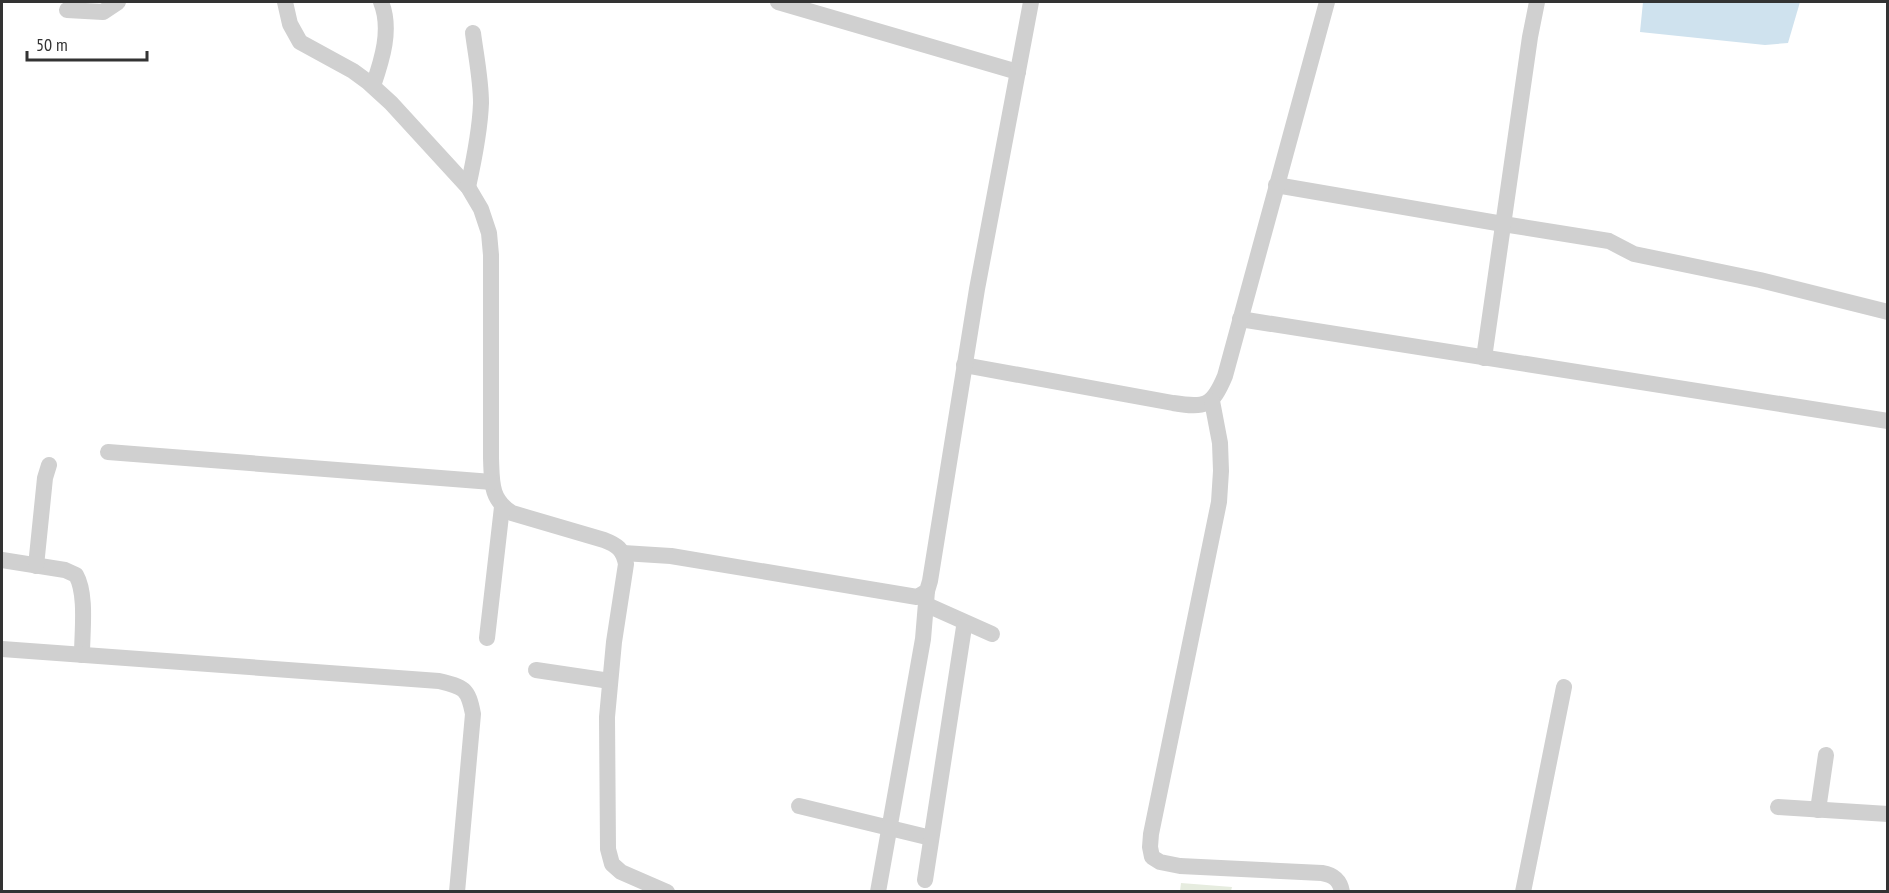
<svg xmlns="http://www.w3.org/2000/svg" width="1889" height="893" viewBox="0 0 1889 893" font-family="'PT Sans Narrow',sans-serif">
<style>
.green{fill:#e6ecdf}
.water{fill:#cfe2ee}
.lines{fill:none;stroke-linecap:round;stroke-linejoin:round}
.minor{stroke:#d0d0d0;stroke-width:16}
</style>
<rect width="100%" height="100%" fill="#fff"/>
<!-- green -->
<path class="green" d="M1181 883 1232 887 1231 891H1180Z"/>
<!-- water -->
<path class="water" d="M1643 2H1800L1788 43 1765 45 1640 32Z"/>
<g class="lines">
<!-- minor -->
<g class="minor">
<path d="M285 2 290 24 300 42 353 71 368 82 391 103 468 187 481 209 489 233 491 255V458C492 482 490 499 512 513L604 540C617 545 623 549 626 564L614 642 607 717 608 849 612 864 621 872 667 892"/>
<path d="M778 2 1018 72"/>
<path d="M67 10 103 12 118 2"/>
<path d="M373 86C382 60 392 29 381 2"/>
<path d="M1276 185 1503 224 1609 241 1634 254 1760 280 1888 312"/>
<path d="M468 187C474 160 480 131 481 103 481 80 476 56 473 33"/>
<path d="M1240 319 1888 421"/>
<path d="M1484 358 1530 37 1537 2"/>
<path d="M964 365 1173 403C1205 408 1212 407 1225 376L1327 2"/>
<path d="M1212 401 1220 443 1221 471 1219 502 1151 834 1150 847 1152 857 1160 862 1180 866 1322 873C1334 875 1340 880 1342 892"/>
<path d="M108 452 492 482"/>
<path d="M623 553 671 556 917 597 927 591 930 581 977 289 1031 2"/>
<path d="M2 560 65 570 76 575C87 594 82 632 82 655"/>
<path d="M36 566 45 478 49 465"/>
<path d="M927 605 992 634"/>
<path d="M487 638 502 507"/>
<path d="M2 649 439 681C464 687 468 688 473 714L457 892"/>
<path d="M536 670 610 681"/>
<path d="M799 806 931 838"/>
<path d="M1778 807 1888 814"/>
<path d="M1818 810 1826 755"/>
<path d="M925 880 964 627"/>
<path d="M878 892 923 639 927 591"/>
<path d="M1523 892 1564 687"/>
</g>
</g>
<!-- border -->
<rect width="1889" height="893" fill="none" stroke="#333333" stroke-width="6"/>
<!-- scale -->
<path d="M27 51v9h120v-9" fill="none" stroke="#333333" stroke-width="3"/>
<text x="36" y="51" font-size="18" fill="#333333" stroke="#ffffff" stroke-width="4.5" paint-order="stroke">50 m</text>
</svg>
